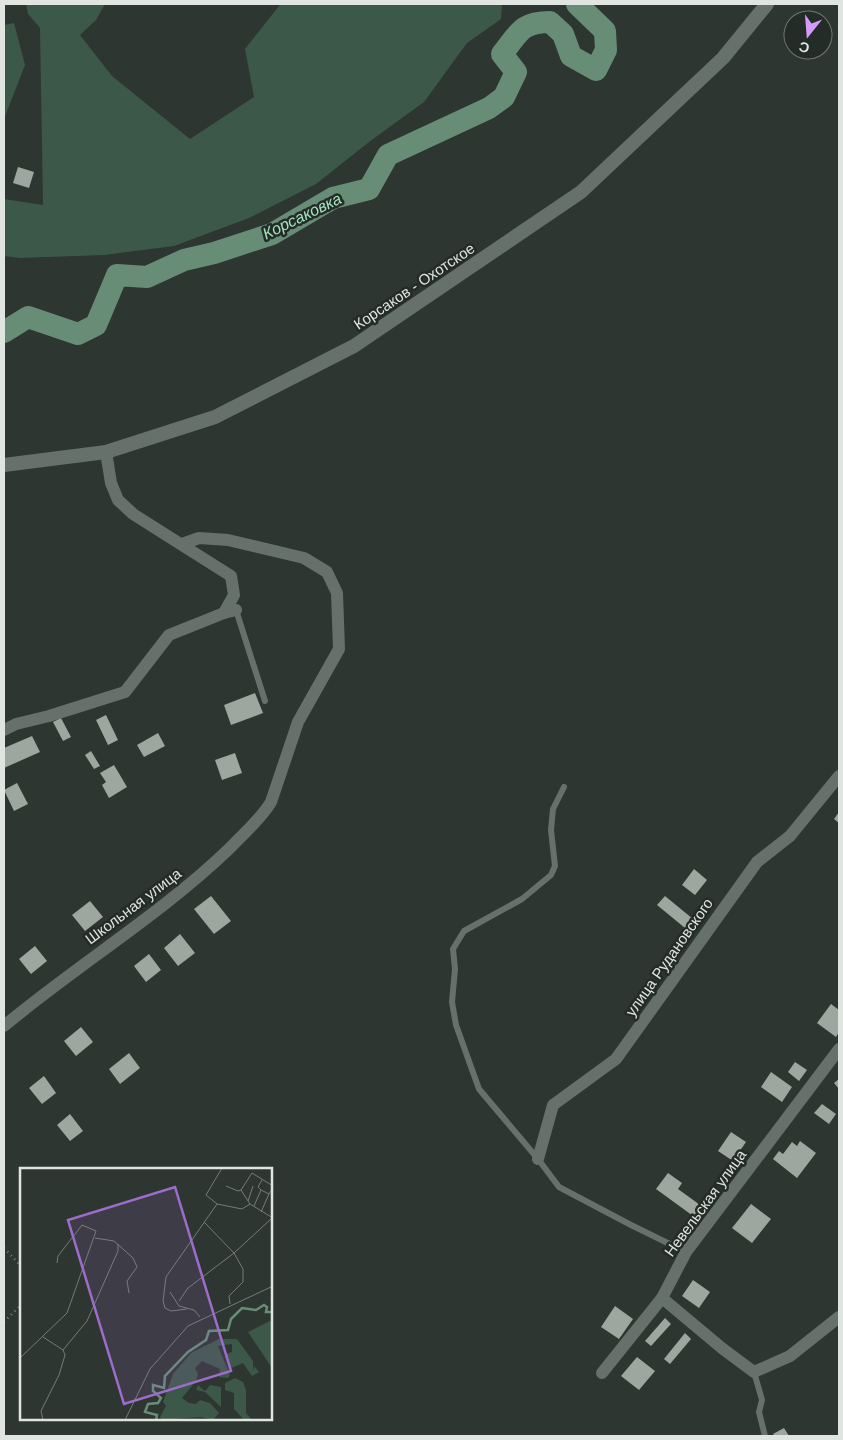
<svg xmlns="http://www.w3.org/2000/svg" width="843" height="1440" viewBox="0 0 843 1440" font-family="Arial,sans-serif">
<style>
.green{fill:#3c5848}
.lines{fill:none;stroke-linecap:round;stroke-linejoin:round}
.river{stroke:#688d77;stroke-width:22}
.building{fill:#9da7a0}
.path{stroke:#79807c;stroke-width:2.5;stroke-dasharray:1 4;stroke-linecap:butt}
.service{stroke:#67716b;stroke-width:6}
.minor{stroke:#67716b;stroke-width:12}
.tertiary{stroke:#67716b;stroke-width:14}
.labels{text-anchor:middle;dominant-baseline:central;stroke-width:5;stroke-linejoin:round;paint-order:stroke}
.street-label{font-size:15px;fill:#e0e5e2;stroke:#242c27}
.water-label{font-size:16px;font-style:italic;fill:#a4e3be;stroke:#242c27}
.inset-river{fill:none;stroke:#688d77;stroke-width:2.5}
.inset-road{fill:none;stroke:#757c78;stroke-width:1}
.view{fill:#9e6dcb;fill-opacity:0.15;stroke:#9e6dcb;stroke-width:2.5}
.inset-edge{fill:none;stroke:#e0e5e2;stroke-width:2.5}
</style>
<rect width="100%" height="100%" fill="#2d3631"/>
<!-- green -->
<g class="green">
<path d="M26 4H105L96 20 80 35 112 76 190 139 254 97 245 49 279 6 283 4H502L501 19 467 43 424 102 369 142 316 184 249 218 174 246 104 255 20 258 4 256V199L43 205 40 28 28 14Z"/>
<path d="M14 23 25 65 4 119V25Z"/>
</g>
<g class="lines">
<!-- river -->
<path class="river" d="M4 332 28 317 78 334 96 325 117 275 147 277 184 260 214 253 272 234 333 198 369 189 388 155 489 108 504 97 516 72 502 54C519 33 521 22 550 22L563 34 571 56 596 70 606 50 605 31 577 4"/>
</g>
<!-- building -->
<g class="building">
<path d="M18 167 34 172 29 188 13 183Z"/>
<path d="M255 693 263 713 231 725 224 705Z"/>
<path d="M106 715 118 740 108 745 96 720Z"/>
<path d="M61 718 71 737 63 741 53 722Z"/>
<path d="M158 733 165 746 144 757 137 745Z"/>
<path d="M32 736 40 752 4 768V748Z"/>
<path d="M91 751 100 766 94 769 85 755Z"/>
<path d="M235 753 242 773 222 780 215 760Z"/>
<path d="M114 765 127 787 109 798 102 785 106 782 100 773Z"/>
<path d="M17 783 28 804 14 811 4 790Z"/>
<path d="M839 812V823L834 819Z"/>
<path d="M694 869 707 880 695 895 682 885Z"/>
<path d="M211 896 231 921 214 934 194 909Z"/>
<path d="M665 896 693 919 685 928 657 905Z"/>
<path d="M90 901 103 917 85 931 72 915Z"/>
<path d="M180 934 195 953 178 966 164 948Z"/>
<path d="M35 946 47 961 31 974 19 959Z"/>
<path d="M149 954 161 970 146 982 134 966Z"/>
<path d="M831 1004 839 1010V1032L836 1037 817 1023Z"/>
<path d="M81 1027 93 1042 76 1056 64 1041Z"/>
<path d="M129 1053 140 1068 120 1084 109 1069Z"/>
<path d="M795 1062 807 1070 799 1081 788 1072Z"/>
<path d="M771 1072 792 1087 782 1102 761 1087Z"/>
<path d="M44 1076 56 1093 42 1104 29 1088Z"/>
<path d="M839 1079V1089L834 1083Z"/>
<path d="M822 1104 836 1114 829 1124 814 1113Z"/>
<path d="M70 1114 83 1131 70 1141 57 1125Z"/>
<path d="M731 1132 746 1142 733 1161 718 1151Z"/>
<path d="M800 1141 816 1153 797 1178 773 1159 779 1151 783 1154 792 1142 797 1146Z"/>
<path d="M668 1173 682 1183 678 1189 707 1210 700 1221 656 1189Z"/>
<path d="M751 1204 771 1219 752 1243 732 1228Z"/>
<path d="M693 1280 710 1292 699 1308 682 1296Z"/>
<path d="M615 1306 633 1319 619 1339 601 1327Z"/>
<path d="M665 1318 671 1324 651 1346 645 1341Z"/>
<path d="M685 1333 691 1339 670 1364 664 1359Z"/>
<path d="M637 1357 655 1371 639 1390 621 1376Z"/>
<path d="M784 1428 789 1436H775L773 1434Z"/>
</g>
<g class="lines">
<!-- path -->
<g class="path">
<path d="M4 1248 21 1266"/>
<path d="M4 1322 21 1305"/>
</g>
<!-- service -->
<g class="service">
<path d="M236 610 265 701"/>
<path d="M564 787 553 809 551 830 555 866 551 875 522 899 464 931 453 949 455 969 452 1002 456 1025 479 1089 538 1159 559 1187 631 1225 686 1252"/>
<path d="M754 1372 762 1400 759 1412 765 1436"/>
</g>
<!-- minor -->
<g class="minor">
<path d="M106 452 111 483 118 500 133 514 231 576 234 595 224 613 236 610"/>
<path d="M4 730 16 724 49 716 125 692 169 635 224 613"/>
<path d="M4 1026C77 965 163 913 231 847 245 832 261 819 271 802L298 722 339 649 337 593 327 572 304 558 228 540 199 538 182 544"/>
<path d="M839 1049 686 1252 662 1298 723 1349 754 1372 790 1356 839 1317"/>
<path d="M538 1159 553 1105 616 1059 757 862 790 836 839 776"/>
<path d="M602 1373 662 1298"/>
</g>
<!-- tertiary -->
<path class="tertiary" d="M4 465 106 452 215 417 354 346 581 192 723 58 767 4"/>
</g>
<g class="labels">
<!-- street labels -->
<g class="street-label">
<text transform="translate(414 286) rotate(-34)">Корсаков - Охотское</text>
<text transform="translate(133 906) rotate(-37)">Школьная улица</text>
<text transform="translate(669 957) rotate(-55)">улица Рудановского</text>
<text transform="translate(705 1203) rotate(-54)">Невельская улица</text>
</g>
<!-- water labels -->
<g class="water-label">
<text transform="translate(302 216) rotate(-26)">Корсаковка</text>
</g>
</g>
<!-- overview -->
<g transform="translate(20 1168)">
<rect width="252" height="252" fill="#2d3631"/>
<path d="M252 152V200L228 164ZM199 171H217L233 193V204L234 198 239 204 232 208 223 195 209 201 206 186 212 184V176L198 178 210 207 208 210 199 209 200 201 182 193 175 200 178 206 176 213 162 230 169 235 176 236 180 232 190 235 199 245 193 252 181 249 142 252 140 249 146 238 143 234 153 206 171 185ZM215 210 223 214 226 222V245L232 252H224L214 241V225L205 222V215ZM190 217 201 219V239L185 224 176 222 178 217 185 223Z" fill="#3c5848"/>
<path class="inset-river" d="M136 252 137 247 125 244 128 236 138 235 141 230 133 223V217L144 220 145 208 168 184 186 172 189 163 208 162 211 151 222 140 236 142 244 137 247 139 246 144H253"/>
<path class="inset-road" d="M202 0 186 27 197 36 222 41 230 36M242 12 238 19 241 22 249 26 253 20M206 18 218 23 221 22M221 22 232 5 253 18M221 22 230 36 253 50M228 33 233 18M234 38 241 22M241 44 249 26M184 54 214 85 223 101V114L209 128 210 136M75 70 94 73 113 90 117 99 107 113 109 125M150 124 159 138 174 142 180 149M159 133 168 120 214 85 251 51M167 141 151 143 145 140 143 133 146 109 197 36M23 169 43 182M43 182 67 153 98 83V76M0 190 47 145 76 63 62 57 38 88 37 95M23 252 21 243 39 207 45 187 43 182M105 252 130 201 168 158 253 118"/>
<path class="view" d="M155 19 211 203 104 236 48 52Z"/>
<rect width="252" height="252" class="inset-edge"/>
</g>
<!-- border -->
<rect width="843" height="1440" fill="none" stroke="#e0e5e2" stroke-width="10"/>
<!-- north arrow -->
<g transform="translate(808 35) rotate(197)"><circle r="24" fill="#242c27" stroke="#6f7672"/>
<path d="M0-4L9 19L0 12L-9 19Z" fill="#d69bfa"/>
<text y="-8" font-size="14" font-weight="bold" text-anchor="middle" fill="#e0e5e2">С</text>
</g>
</svg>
